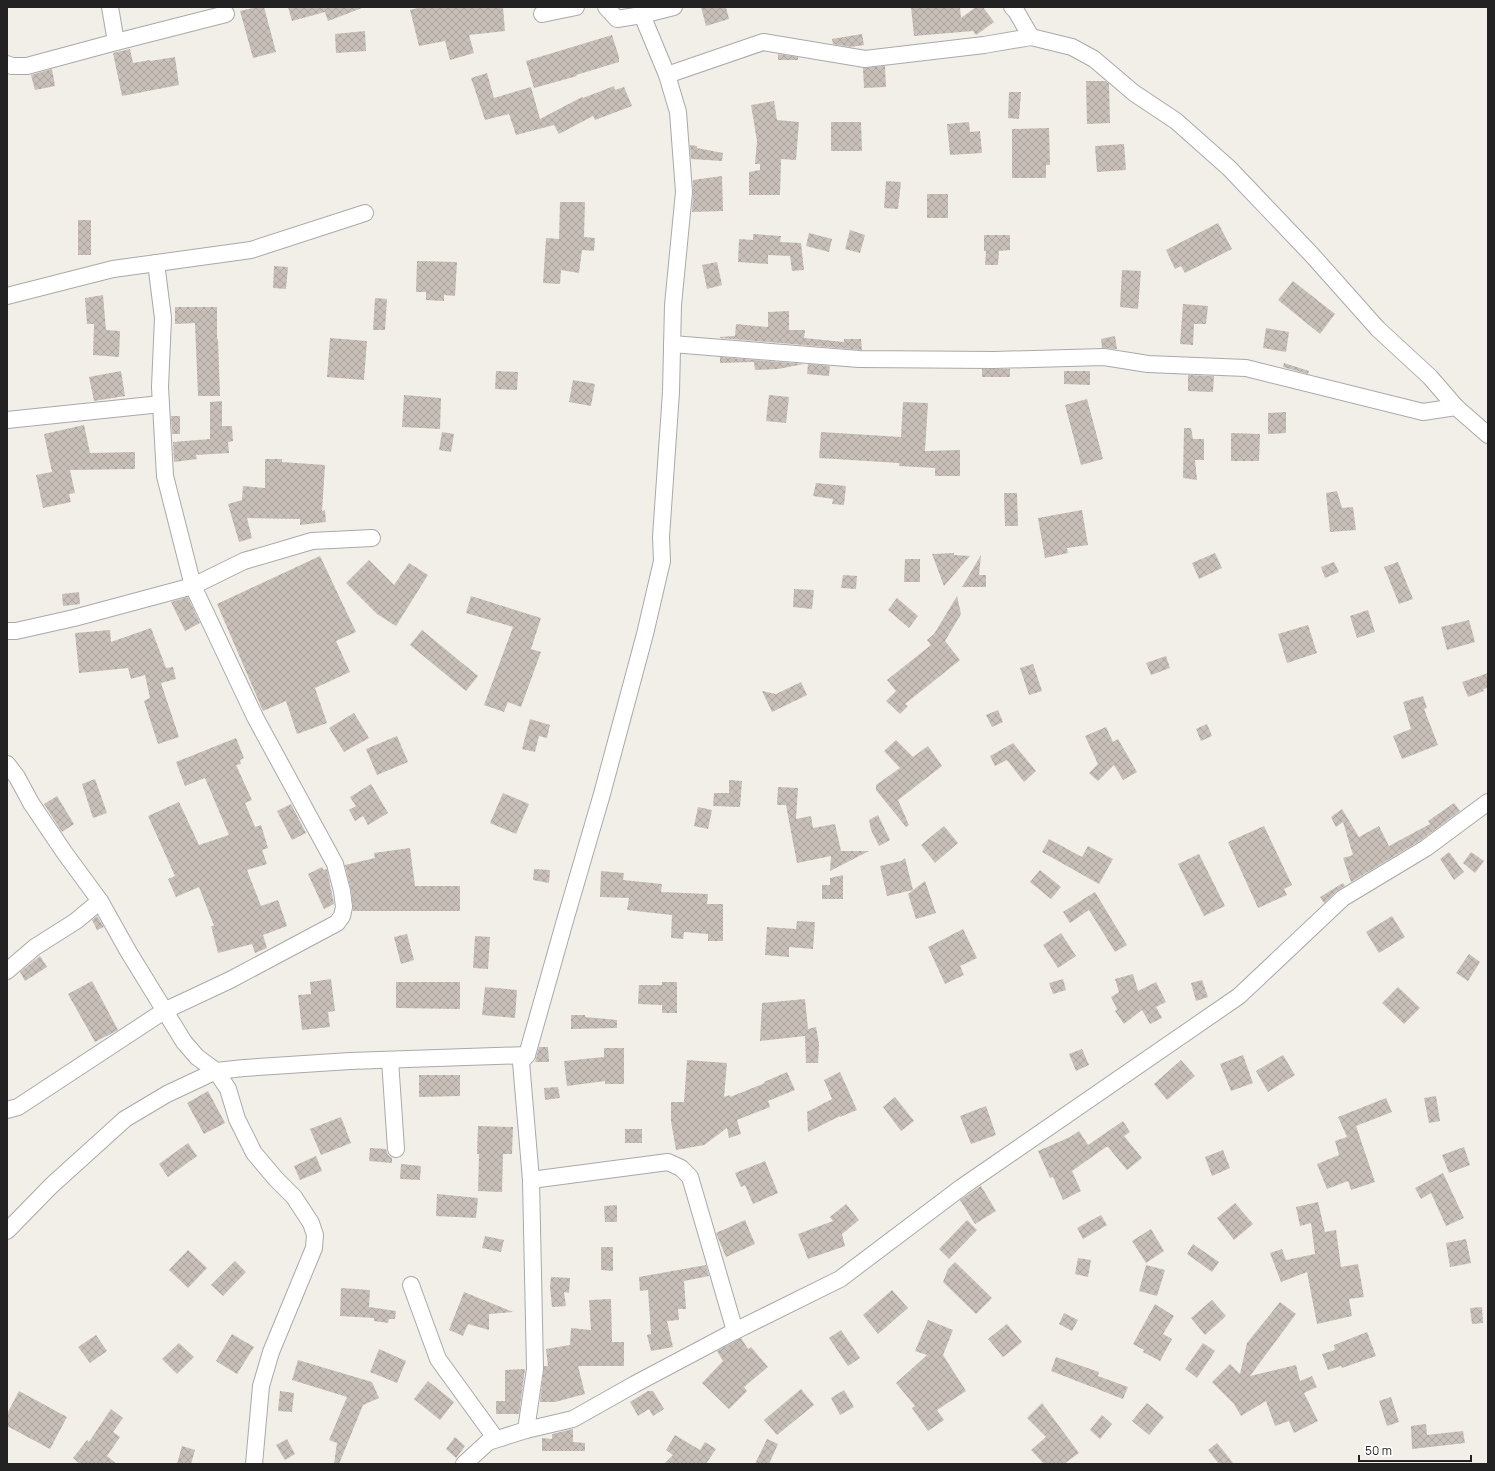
<svg xmlns="http://www.w3.org/2000/svg" width="1495" height="1471" viewBox="0 0 1495 1471" font-family="Manrope,sans-serif">
<style>
.building{fill:url(#building-cross-hatch)}
.lines{fill:none;stroke-linecap:round;stroke-linejoin:round}
.street-casing{stroke:#a9a9a9;stroke-width:18}
.street{stroke:#fff;stroke-width:16}
</style>
<defs>
<pattern id="building-cross-hatch" width="8" height="8" patternUnits="userSpaceOnUse"><rect width="8" height="8" fill="#c7bfb8"/><path d="M0 0l8 8M0 8l8-8" fill="none" stroke="#aba49e"/></pattern>
</defs>
<rect width="100%" height="100%" fill="#f2efe9"/>
<!-- building -->
<g class="building">
<path d="M257 7H264L276 52 253 58 240 11Z"/>
<path d="M288 7H362V8L328 21 325 12 292 21Z"/>
<path d="M422 7H503L505 31 469 35 474 53 450 60 445 41 419 46 410 10Z"/>
<path d="M701 7H726L729 19 706 26Z"/>
<path d="M911 7H960L961 18 976 7H983L994 22 976 35 973 31 914 36Z"/>
<path d="M365 31 366 51 336 53 335 34Z"/>
<path d="M862 34 864 45 851 47 833 44 832 39Z"/>
<path d="M612 35 619 57V62L576 75 577 76 534 88 526 61Z"/>
<path d="M130 49 133 63 150 60V61L175 57 179 85 122 96 113 53Z"/>
<path d="M778 54 798 57V60H778Z"/>
<path d="M885 66 886 87 864 88 863 68Z"/>
<path d="M52 69 55 86 35 90 31 75Z"/>
<path d="M487 73 494 98 531 87 540 119 582 97 583 98 614 86 615 90 624 87 632 106 595 120 593 116 559 134 554 125 516 135 509 114 485 120 471 78Z"/>
<path d="M1086 81H1105L1109 84 1110 123 1087 124Z"/>
<path d="M1009 92H1021L1019 119 1008 118Z"/>
<path d="M774 101 777 120 799 122 796 160 781 159 780 195H749V172L760 170V164H755L757 141 751 105Z"/>
<path d="M831 122H861L862 151H831Z"/>
<path d="M969 122 970 132 980 131 982 153 950 155 947 124Z"/>
<path d="M1049 128 1050 165H1046V178H1012V129Z"/>
<path d="M1124 144 1126 170 1097 172 1095 146Z"/>
<path d="M690 145 697 146V148L723 153 722 161 691 159Z"/>
<path d="M722 176 723 211 692 212 693 193V180Z"/>
<path d="M886 181 901 182 898 209 884 208Z"/>
<rect x="927" y="194" width="21" height="24"/>
<path d="M560 202H585L584 237 595 238 594 251 582 250 579 273 561 270 560 284 543 283 546 238 559 239Z"/>
<rect x="78" y="220" width="13" height="35"/>
<path d="M1218 223 1232 249 1185 273 1181 266 1175 269 1166 250Z"/>
<path d="M850 230 865 235 860 253 845 249Z"/>
<path d="M809 233 832 239 829 252 806 246Z"/>
<path d="M753 234 781 236 780 242 801 243 804 270 792 271 790 256 768 255V264L738 262 739 239 753 240Z"/>
<path d="M984 235H1010V250L999 251 998 265H985L986 251H984Z"/>
<path d="M417 261 457 262 455 296 444 295V301L426 300V292H416Z"/>
<path d="M717 262 722 285 707 289 702 265Z"/>
<path d="M274 266 288 267 286 289 273 288Z"/>
<path d="M1122 270 1141 271 1138 309 1120 307Z"/>
<path d="M1293 281 1335 314 1320 334 1278 300Z"/>
<path d="M103 295 106 330 120 331 119 357 93 355 94 324H87L85 298Z"/>
<path d="M375 298 387 299 385 330H373Z"/>
<path d="M1183 304 1208 306 1206 324H1194L1193 345 1180 344Z"/>
<path d="M175 307H217V339H218L220 396H198L195 323 175 324Z"/>
<path d="M789 311V330H805L804 338 844 342V339H861L862 350 720 338V337L735 336 736 324 768 327V312Z"/>
<path d="M1266 328 1289 332 1286 352 1263 348Z"/>
<path d="M1115 336 1117 349 1102 348 1101 339Z"/>
<path d="M330 338 367 341 364 380 327 377Z"/>
<path d="M720 357 804 364 778 369 755 370 754 362 720 363Z"/>
<path d="M1284 363 1309 371 1308 374 1283 367Z"/>
<path d="M808 364 830 366 829 376 807 374Z"/>
<rect x="982" y="369" width="28" height="8"/>
<path d="M121 371 125 396 94 401 89 377Z"/>
<path d="M496 371 518 372 517 390 495 389Z"/>
<path d="M1064 371H1090V385L1064 384Z"/>
<path d="M1188 375 1214 376 1213 392 1188 391Z"/>
<path d="M573 380 595 384 591 406 569 402Z"/>
<path d="M404 395 441 398 440 429 402 427Z"/>
<path d="M769 395 789 397 786 423 766 421Z"/>
<path d="M1087 399 1103 459 1081 465 1065 405Z"/>
<path d="M222 401V426H232L233 441 228 442 229 453 196 455 197 459 174 462 173 442 210 439V402Z"/>
<path d="M903 402 928 403 925 451 960 450V476H935V468L899 466V463L819 458 821 432 901 437Z"/>
<path d="M1286 412V433L1268 434V413Z"/>
<path d="M171 416H180V434H172Z"/>
<path d="M84 425 90 453 135 452V469L70 470 75 493 69 494 71 502 43 508 36 475 52 472 44 434Z"/>
<path d="M1184 428H1191L1193 439H1204V460H1195L1197 480 1183 478Z"/>
<path d="M442 432 454 434 451 452 439 450Z"/>
<path d="M1231 433 1260 434 1259 461H1231Z"/>
<path d="M265 459H282V462L325 465 322 511 325 510 326 522 300 525V519L247 518 252 538 239 542 228 504 242 500 243 486 265 488Z"/>
<path d="M816 483 846 486 844 505 832 504 833 499 813 496Z"/>
<path d="M1337 491 1342 508 1353 507 1356 530 1330 532 1326 493Z"/>
<path d="M1004 493H1017L1018 526H1005Z"/>
<path d="M1082 510 1088 545 1067 548 1068 553 1045 558 1038 518Z"/>
<path d="M954 553V555L970 556 944 586 932 554Z"/>
<path d="M1215 553 1222 568 1199 579 1192 563Z"/>
<path d="M981 555 979 575H986V587H962Z"/>
<path d="M320 556 356 632 336 641 350 672 315 688 327 723 297 734 286 701 263 711 217 604Z"/>
<path d="M905 559H920V582H904Z"/>
<path d="M369 560 394 585 409 563 428 575 396 626 377 614 346 583Z"/>
<path d="M1334 562 1339 572 1325 578 1321 567Z"/>
<path d="M1398 562 1413 599 1399 604 1384 567Z"/>
<path d="M843 575 857 576 856 589 841 588Z"/>
<path d="M794 589 814 590 812 609 793 607Z"/>
<path d="M79 592 80 604 63 606 62 594Z"/>
<path d="M471 596 541 618 531 649 541 652 521 707 508 702 504 712 484 705 513 627 466 613Z"/>
<path d="M957 596 961 614 945 641 960 660 905 704 908 706 900 714 886 701 896 691 887 680 931 645 927 640 934 634Z"/>
<path d="M188 597 200 623 185 631 171 602Z"/>
<path d="M897 598 918 616 909 628 888 610Z"/>
<path d="M1368 610 1375 632 1357 638 1350 616Z"/>
<path d="M1469 620 1475 642 1447 650 1441 627Z"/>
<path d="M1308 625 1317 653 1287 663 1278 634Z"/>
<path d="M151 628 166 668 173 667 176 679 161 683 179 737 158 744 144 701 150 698 145 675 131 679 128 668 79 673 75 633 110 630 111 642Z"/>
<path d="M422 630 478 676 466 691 410 645Z"/>
<path d="M1166 656 1170 668 1151 675 1146 663Z"/>
<path d="M1033 664 1042 691 1029 695 1020 668Z"/>
<path d="M1488 673V688L1483 689 1484 691 1468 697 1462 682Z"/>
<path d="M801 682 807 695 772 712 762 691 776 694Z"/>
<path d="M1423 696 1427 708 1424 709 1438 745 1402 759 1393 736 1411 729 1403 702Z"/>
<path d="M998 710 1003 722 992 727 986 715Z"/>
<path d="M354 713 369 738 344 752 329 728Z"/>
<path d="M530 719 550 725 547 738 539 736 535 752 522 749Z"/>
<path d="M1207 724 1212 736 1201 741 1196 729Z"/>
<path d="M1106 727 1113 742 1118 739 1137 772 1123 780 1114 765 1098 781 1089 773 1098 764 1085 736Z"/>
<path d="M397 736 408 762 377 775 366 749Z"/>
<path d="M236 738 244 758 240 760 241 764 236 765 252 800 245 803 255 827 261 825 268 848 262 850 267 864 247 870 261 906 278 900 287 926 263 935 267 948 255 953 252 944 218 953 211 926H214L199 887 176 897 168 879 175 876 148 816 179 802 199 845 229 835 205 778 185 786 176 762Z"/>
<path d="M896 740 913 757 928 746 942 766 898 800 909 825 906 827 876 790V785L900 768 884 751Z"/>
<path d="M1013 743 1036 771 1024 782 1007 760 995 766 990 756Z"/>
<path d="M95 779 107 813 93 818 82 784Z"/>
<path d="M729 780 742 781 740 807 713 806 714 793H729Z"/>
<path d="M371 784 388 813 368 825 363 816 355 821 349 810 356 806 350 797Z"/>
<path d="M778 787 798 788 796 819 811 816 813 828 835 824 841 851H869L830 871 831 856 797 863 786 805H777Z"/>
<path d="M503 793 529 804 516 834 490 823Z"/>
<path d="M57 796 74 824 62 832 44 804Z"/>
<path d="M1454 803 1460 811 1421 840 1351 882 1343 858 1353 855 1343 822 1336 827 1331 817 1342 809 1359 837 1379 826 1389 846 1430 824 1428 821Z"/>
<path d="M291 804 306 833 292 840 277 811Z"/>
<path d="M698 807 712 810 708 829 694 826Z"/>
<path d="M878 815 890 840 879 846 871 830 869 820Z"/>
<path d="M944 826 958 843 935 863 921 845Z"/>
<path d="M1264 826 1292 885 1284 889 1287 895 1258 908 1228 842Z"/>
<path d="M1049 839 1082 857 1088 846 1113 859 1099 884 1042 852Z"/>
<path d="M410 848 415 886H460V911H353L351 890 345 865 375 858 374 853Z"/>
<path d="M1449 852 1464 872 1454 880 1440 859Z"/>
<path d="M1471 852 1484 861 1475 873 1463 863Z"/>
<path d="M1199 854 1225 906 1204 916 1178 864Z"/>
<path d="M905 858 913 890 887 896 880 866 901 861Z"/>
<path d="M322 867 324 870 327 869 334 904 324 909 308 874Z"/>
<path d="M534 869 550 870 549 883 533 880Z"/>
<path d="M1040 870 1061 887 1051 899 1030 882Z"/>
<path d="M601 871 624 873 623 880 662 884 661 892 708 894 707 904H723V941H708V934L684 932 683 939 671 938 672 915 627 910 629 898 600 897Z"/>
<path d="M843 875V899H822V885H830V878Z"/>
<path d="M925 881 936 913 916 919 908 894Z"/>
<path d="M1343 883 1345 886 1337 891 1324 903 1320 897Z"/>
<path d="M1095 892 1127 945 1115 952 1089 910 1070 923 1063 912Z"/>
<path d="M97 916 104 927 97 930 92 920Z"/>
<path d="M1392 916 1405 937 1379 953 1366 932Z"/>
<path d="M797 921 815 922 813 949 789 947V957L765 955 767 927 796 929Z"/>
<path d="M963 929 977 958 960 966 964 975 945 984 928 947Z"/>
<path d="M1061 933 1076 956 1058 968 1043 945Z"/>
<path d="M407 934 414 960 401 964 394 937Z"/>
<path d="M475 936 490 937 488 969 473 968Z"/>
<path d="M1469 954 1480 962 1468 981 1456 973Z"/>
<path d="M40 956 47 967 25 981 20 972Z"/>
<path d="M1133 974 1138 991 1156 982 1166 1002 1156 1007 1162 1018 1150 1024 1142 1010 1124 1024 1115 1011 1117 1009 1111 997 1119 992 1115 979Z"/>
<path d="M331 979 335 1011 328 1012 330 1027 302 1030 298 995 311 994 310 982Z"/>
<path d="M1063 979 1066 990 1053 994 1049 983Z"/>
<path d="M1202 980 1208 997 1196 1001 1191 983Z"/>
<path d="M92 981 118 1030 95 1042 68 994Z"/>
<path d="M396 982H460V1009L396 1008Z"/>
<path d="M662 982H677V1013H662V1005L638 1004 639 985H662Z"/>
<path d="M485 987 517 990 515 1018 482 1015Z"/>
<path d="M1398 987 1420 1008 1404 1024 1382 1003Z"/>
<path d="M805 999 808 1029 816 1027 819 1044 818 1063H806L805 1036 760 1041 762 1003Z"/>
<path d="M571 1015H585V1017L617 1020V1028L571 1029Z"/>
<path d="M539 1047H548L549 1062H535Z"/>
<path d="M604 1048H624V1084H605V1081L567 1086 564 1061 604 1057Z"/>
<path d="M1082 1049 1089 1065 1076 1071 1069 1054Z"/>
<path d="M1243 1055 1253 1083 1231 1091 1220 1064Z"/>
<path d="M1283 1055 1295 1075 1268 1092 1256 1071Z"/>
<path d="M687 1060 727 1063 724 1097 730 1095V1097L765 1083 764 1082 787 1072 795 1090 768 1101 770 1107 737 1120 741 1134 729 1138 727 1128 704 1145 676 1150 671 1121V1102H684Z"/>
<path d="M1181 1060 1195 1076 1167 1100 1154 1084Z"/>
<path d="M840 1072 857 1110 840 1117V1116L808 1132 807 1112 832 1099 824 1080Z"/>
<path d="M419 1075H460V1096L419 1097Z"/>
<path d="M558 1087 560 1098 545 1100 544 1088Z"/>
<path d="M208 1091 225 1123 204 1134 187 1103Z"/>
<path d="M1436 1096 1440 1121 1429 1123 1424 1098Z"/>
<path d="M895 1097 914 1121 901 1131 883 1107Z"/>
<path d="M1386 1098 1392 1112 1356 1126 1375 1182 1351 1190 1348 1181 1327 1189 1317 1164 1339 1155 1335 1141 1347 1137 1338 1117Z"/>
<path d="M986 1106 996 1135 971 1144 960 1116Z"/>
<path d="M341 1117 351 1143 321 1155 310 1129Z"/>
<path d="M1123 1121 1130 1132 1124 1136 1142 1158 1127 1170 1108 1147H1106L1072 1171 1081 1191 1063 1200 1053 1177 1050 1178 1038 1151 1070 1137 1079 1131 1088 1145Z"/>
<path d="M478 1126 513 1127 512 1154H503L502 1192 478 1191 479 1154H477Z"/>
<rect x="625" y="1129" width="17" height="14"/>
<path d="M188 1143 197 1156 168 1177 159 1164Z"/>
<path d="M1464 1147 1470 1165 1449 1173 1442 1155Z"/>
<path d="M370 1148 386 1149 388 1155 392 1158V1163L369 1161Z"/>
<path d="M1223 1150 1230 1168 1212 1176 1205 1157Z"/>
<path d="M316 1156 322 1171 300 1180 294 1166Z"/>
<path d="M765 1161 778 1193 753 1204 745 1185 741 1187 735 1173Z"/>
<path d="M401 1164 421 1166 420 1180 400 1179Z"/>
<path d="M1443 1173 1464 1218 1446 1226 1431 1193 1421 1199 1415 1188Z"/>
<path d="M981 1186 996 1211 975 1224 960 1200Z"/>
<path d="M437 1194 478 1198 476 1218 436 1216Z"/>
<path d="M1318 1202 1325 1232 1336 1230 1341 1267 1358 1264 1364 1297 1349 1299 1352 1316 1317 1324 1307 1272 1281 1282 1270 1253 1282 1249 1286 1260 1315 1254 1311 1223 1300 1226 1296 1207Z"/>
<path d="M1235 1203 1253 1224 1234 1240 1217 1218Z"/>
<path d="M846 1204 859 1220 842 1234 845 1246 808 1259 798 1234 833 1221 830 1217Z"/>
<path d="M617 1205V1222H605L604 1206Z"/>
<path d="M1101 1215 1107 1225 1083 1239 1077 1228Z"/>
<path d="M745 1220 755 1244 726 1257 716 1233Z"/>
<path d="M967 1220 977 1230 949 1259 939 1249Z"/>
<path d="M1151 1229 1164 1251 1146 1263 1132 1241Z"/>
<path d="M485 1236 504 1240 501 1252 482 1248Z"/>
<path d="M1466 1239 1471 1263 1450 1267 1446 1243Z"/>
<path d="M1193 1244 1219 1262 1212 1272 1187 1254Z"/>
<path d="M601 1247H613V1271L601 1270Z"/>
<path d="M188 1250 207 1268 188 1288 169 1270Z"/>
<path d="M1078 1258 1091 1260 1088 1277 1075 1274Z"/>
<path d="M235 1261 246 1272 223 1296 211 1285Z"/>
<path d="M955 1262 992 1298 976 1314 943 1282 948 1269Z"/>
<path d="M706 1265 709 1276 684 1281 686 1309H678L679 1320 667 1321 673 1347 651 1351 647 1335 651 1334 648 1290 640 1291 639 1277Z"/>
<path d="M1146 1265 1165 1270 1157 1296 1139 1291Z"/>
<path d="M551 1277 570 1278 569 1293 564 1292 566 1306 552 1307 550 1287Z"/>
<path d="M341 1288 370 1290 369 1307 396 1311 395 1319H389L388 1323 374 1321V1318L340 1316Z"/>
<path d="M892 1290 908 1308 878 1334 863 1315Z"/>
<path d="M464 1292 513 1312 489 1314V1330L468 1324 463 1336 449 1330Z"/>
<path d="M611 1299 612 1342H624V1366H578L585 1394 555 1402H540L544 1366H548L546 1349 570 1345 571 1328 591 1330 589 1300Z"/>
<path d="M1212 1300 1226 1316 1205 1335 1191 1318Z"/>
<path d="M1280 1302 1296 1314 1250 1376 1296 1365 1300 1381 1312 1376 1317 1387 1304 1393 1318 1421 1294 1433 1289 1421 1275 1426 1266 1401 1241 1416 1234 1404 1212 1382 1230 1364 1240 1374 1247 1343Z"/>
<path d="M1155 1304 1174 1316 1163 1334 1172 1339 1160 1361 1143 1352 1144 1350 1133 1344Z"/>
<path d="M1482 1307 1483 1323 1472 1324 1470 1308Z"/>
<path d="M1064 1313 1078 1320 1072 1331 1059 1324Z"/>
<path d="M928 1320 953 1330 943 1355 966 1391 937 1410 944 1420 928 1431 912 1408 915 1406 896 1383 927 1355 915 1351Z"/>
<path d="M1007 1324 1022 1342 1003 1357 988 1339Z"/>
<path d="M841 1330 860 1358 848 1366 829 1338Z"/>
<path d="M1367 1332 1376 1356 1342 1368 1341 1366 1328 1370 1322 1354 1335 1350 1334 1345Z"/>
<path d="M232 1334 254 1347 237 1374 216 1361Z"/>
<path d="M96 1335 107 1351 90 1363 78 1347Z"/>
<path d="M741 1338 748 1349 751 1347 768 1367 744 1387 747 1391 729 1409 702 1383 723 1361 717 1351Z"/>
<path d="M179 1343 194 1357 177 1374 162 1359Z"/>
<path d="M1203 1343 1215 1351 1197 1378 1185 1369Z"/>
<path d="M379 1349 406 1361 397 1383 370 1372Z"/>
<path d="M1056 1357 1099 1372 1098 1376 1128 1387 1123 1399 1051 1371Z"/>
<path d="M298 1360 372 1382 379 1398 363 1405 339 1464H334L337 1443 329 1440 347 1397 292 1380Z"/>
<path d="M525 1369 519 1414H496V1401H505V1370Z"/>
<path d="M428 1381 454 1402 440 1420 414 1399Z"/>
<path d="M801 1389 814 1405 777 1435 764 1420Z"/>
<path d="M844 1390 854 1407 840 1415 831 1398Z"/>
<path d="M19 1391 67 1417 50 1449 7 1426V1414Z"/>
<path d="M280 1391 294 1393 292 1412 278 1411Z"/>
<path d="M648 1391H653L664 1409 653 1416 649 1409 638 1416 630 1402Z"/>
<path d="M1391 1397 1399 1422 1387 1426 1379 1401Z"/>
<path d="M1042 1403 1079 1453 1064 1464H1044L1031 1450 1046 1437 1027 1418Z"/>
<path d="M1147 1403 1164 1417 1149 1435 1132 1421Z"/>
<path d="M111 1409 123 1418 113 1432 120 1437 107 1456 117 1464H80L73 1458 87 1440 89 1442Z"/>
<path d="M1102 1415 1112 1424 1100 1439 1090 1430Z"/>
<path d="M1426 1424 1427 1435 1463 1431 1465 1443 1412 1449 1411 1426Z"/>
<path d="M573 1429V1442L585 1443V1451H542V1438L552 1439V1434Z"/>
<path d="M675 1435 700 1450 705 1442 716 1449 706 1464H664L673 1455 666 1450Z"/>
<path d="M455 1437 465 1446 456 1458 446 1449Z"/>
<path d="M287 1439 295 1454 285 1460 276 1445Z"/>
<path d="M767 1439 778 1444 769 1464H755Z"/>
<path d="M1217 1443 1234 1464H1219L1208 1450Z"/>
<path d="M182 1446 195 1450 191 1464H177Z"/>
</g>
<g class="lines">
<defs>
<g id="street">
<path d="M110 7 116 42"/>
<path d="M606 7 617 19 642 15 674 7"/>
<path d="M1012 7 1016 11 1031 37 1072 47 1094 59 1134 93 1176 121 1229 168 1312 255 1378 329 1430 377 1456 407 1488 435"/>
<path d="M542 14 576 7"/>
<path d="M7 64 12 66H27L116 42 226 14"/>
<path d="M667 75 763 42 865 59 984 45 1031 37"/>
<path d="M7 296 113 269 251 250 365 213"/>
<path d="M672 344 859 359 994 360 1104 357 1148 364 1246 368 1423 412 1456 407"/>
<path d="M7 420 161 404"/>
<path d="M7 631H16L74 618 193 586 244 561 312 541 372 538"/>
<path d="M7 764 17 777 31 803 64 852 100 901 128 951 184 1042 197 1057 216 1071 228 1089 237 1119 254 1153 276 1179 294 1197 311 1223 315 1235 314 1248 271 1352 261 1386 254 1464"/>
<path d="M7 971 35 947 76 921 100 901"/>
<path d="M390 1060 396 1149"/>
<path d="M7 1110 18 1107 164 1011 230 980 337 923 342 916 344 907 342 891 335 864 255 717 193 586 165 476 160 387 163 318 156 263"/>
<path d="M531 1180 668 1162 681 1168 690 1177 735 1331"/>
<path d="M7 1231 52 1185 125 1119 167 1094 216 1071 244 1068 350 1061 527 1055"/>
<path d="M411 1285 438 1359 496 1439"/>
<path d="M526 1430 535 1369 531 1180 521 1062 527 1055 564 924 602 794 645 634 662 561 661 537 671 392 673 305 684 192 678 112 667 75 642 15"/>
<path d="M464 1464 488 1442 526 1430 573 1419 635 1384 735 1331 840 1279 962 1187 1239 996 1343 898 1426 848 1488 802"/>
</g>
</defs>
<!-- street casing -->
<use href="#street" class="street-casing"/>
<!-- street -->
<use href="#street" class="street"/>
</g>
<!-- border -->
<rect width="1495" height="1471" fill="none" stroke="#222222" stroke-width="16"/>
<!-- scale -->
<path d="M1359 1455v6h112v-6" fill="none" stroke="#222222" stroke-width="2"/>
<text x="1365" y="1455" font-size="12" fill="#222222" stroke="#ffffff" stroke-width="3" paint-order="stroke">50 m</text>
</svg>
